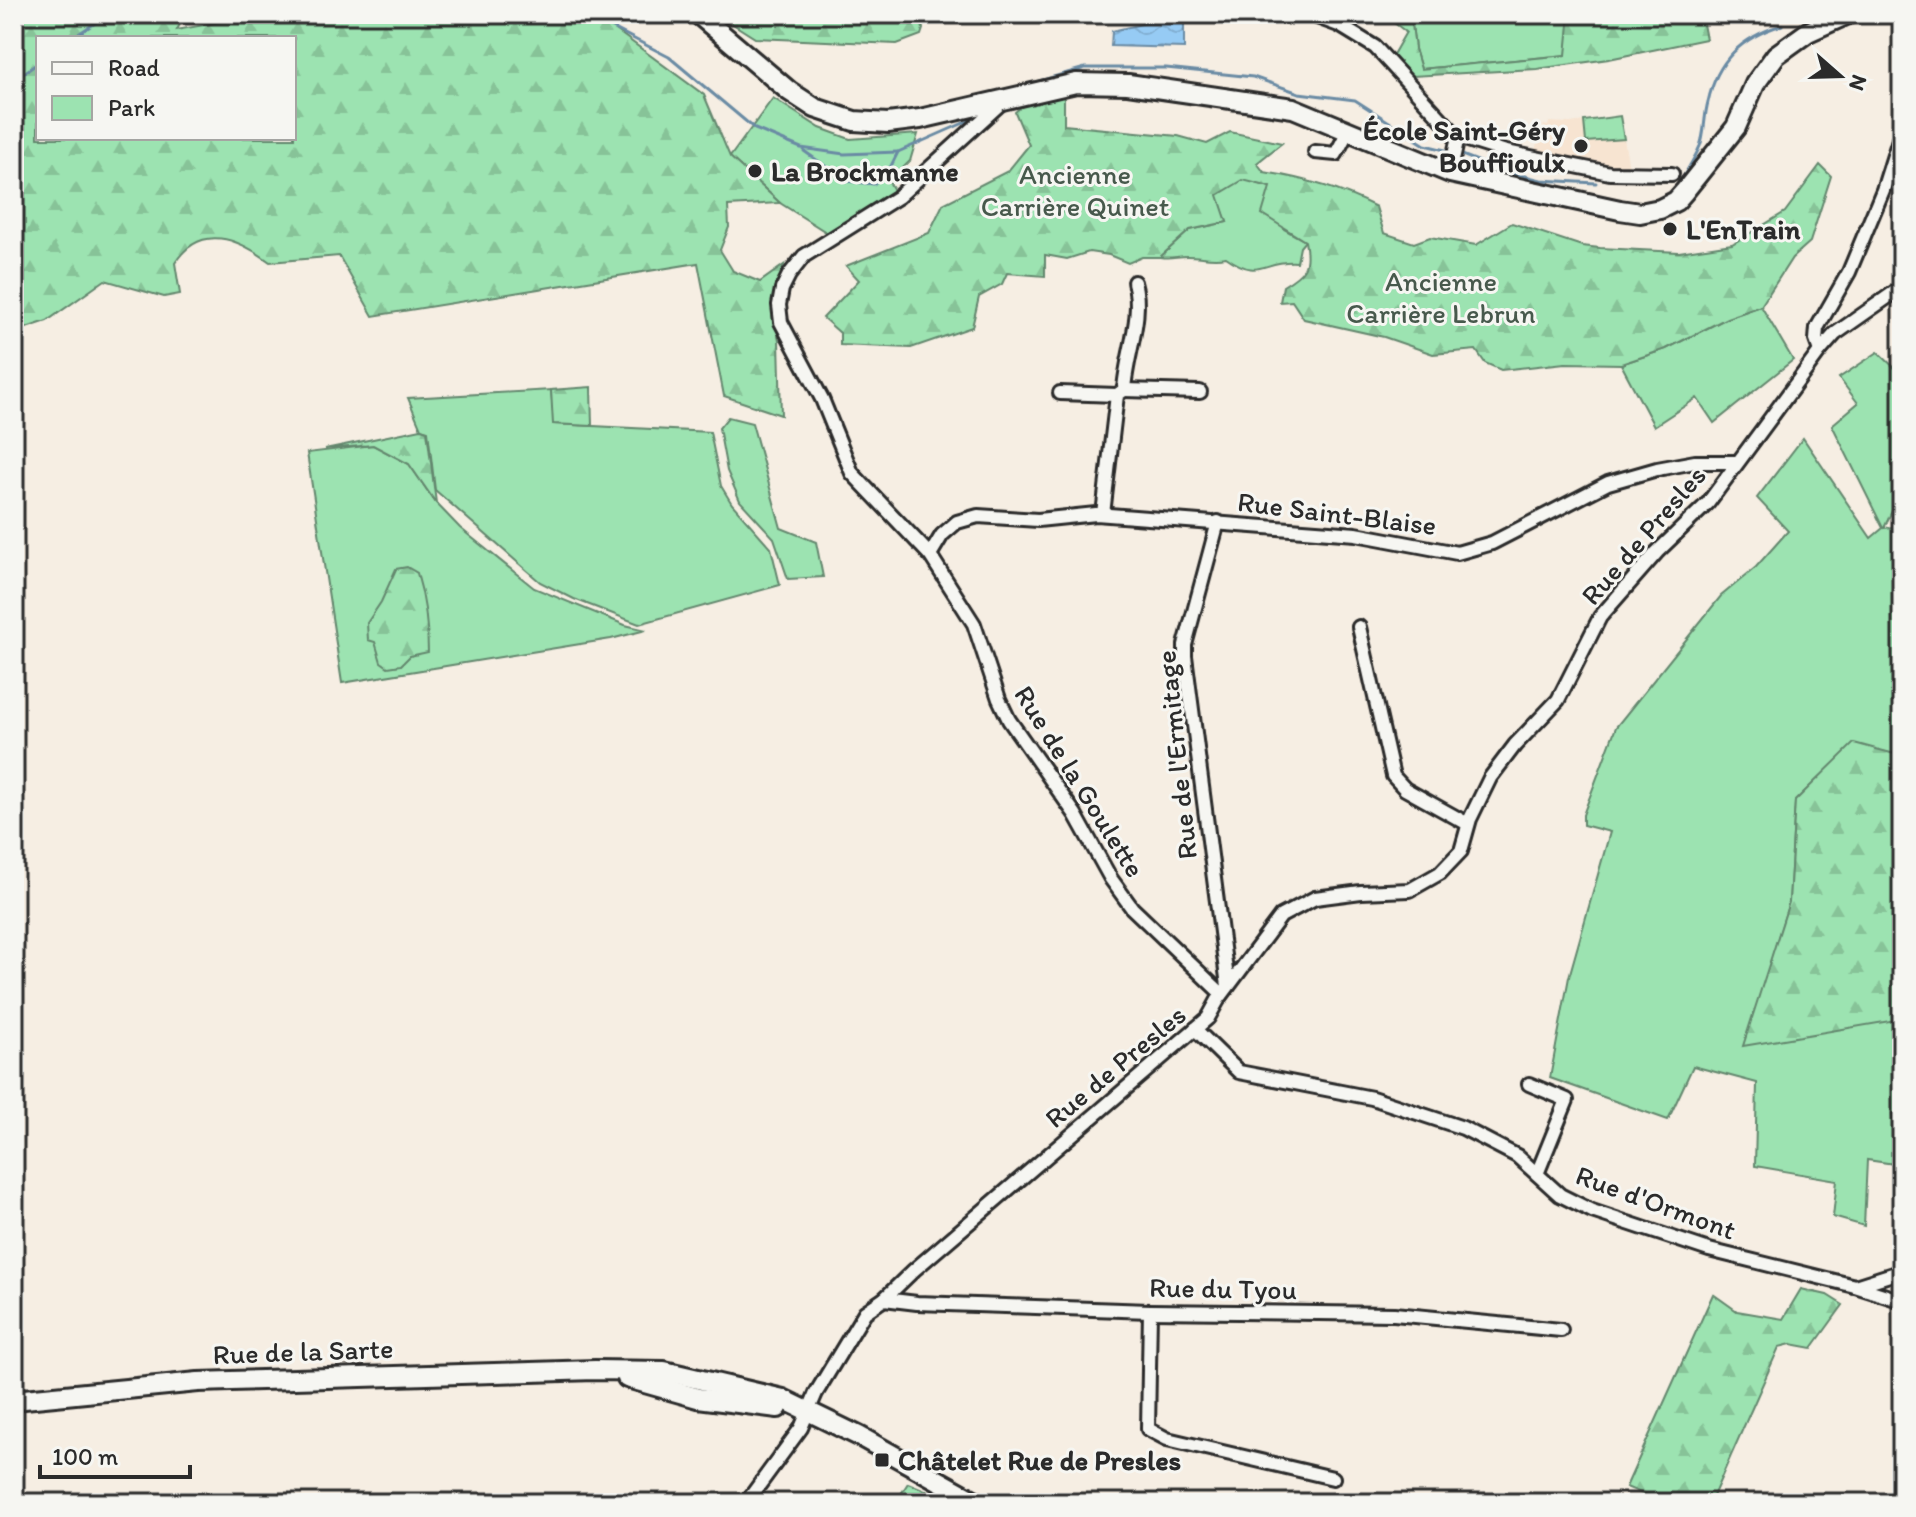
<svg xmlns="http://www.w3.org/2000/svg" width="1916" height="1517" viewBox="0 0 1916 1517" font-family="Itim,sans-serif">
<style>
.built{fill:#f7e4d1}
.green{fill:#9ce3b1;stroke:#64876e;stroke-width:2}
.forest{fill:url(#forest-firs);stroke:#64876e;stroke-width:2;fill-rule:evenodd}
.water{fill:url(#water-waves);stroke:#6b8ba4;stroke-width:2}
.lines{fill:none;stroke-linecap:round;stroke-linejoin:round}
.stream{stroke:#6b8ba4;stroke-width:3}
.street-casing{stroke:#2b2b2b;stroke-width:18}
.secondary-casing{stroke:#2b2b2b;stroke-width:24}
.street{stroke:#f6f6f2;stroke-width:12}
.secondary{stroke:#f6f6f2;stroke-width:18}
.poi-dot{fill:#2b2b2b;stroke:#f6f6f2;stroke-width:3}
.labels{text-anchor:middle;dominant-baseline:central;stroke-width:6;stroke-linejoin:round;paint-order:stroke}
.poi-label{font-size:28px;font-weight:bold;fill:#2b2b2b;stroke:#f6f6f2;text-anchor:start}
.park-label{font-size:28px;fill:#47594c;stroke:#f6f6f2}
.street-label{font-size:28px;fill:#2b2b2b;stroke:#f6f6f2}
</style>
<defs>
<pattern id="forest-firs" width="22" height="20" patternUnits="userSpaceOnUse" patternTransform="scale(2)"><rect width="22" height="20" fill="#9ce3b1"/><path d="M5 1l3.5 6h-7zM16 11l3.5 6h-7z" fill="#87c398"/></pattern>
<pattern id="water-waves" width="16" height="10" patternUnits="userSpaceOnUse" patternTransform="scale(2)"><rect width="16" height="10" fill="#96cbf4"/><path d="M0 5q4-4 8 0t8 0" fill="none" stroke="#81aed1"/></pattern>
</defs>
<rect width="100%" height="100%" fill="#f6eee3"/>
<filter id="ink" filterUnits="userSpaceOnUse"><feTurbulence type="fractalNoise" baseFrequency=".0125" numOctaves="2"/><feDisplacementMap in="SourceGraphic" scale="16" xChannelSelector="R" yChannelSelector="G"/><feConvolveMatrix kernelMatrix="1 2 1 2 8 2 1 2 1" color-interpolation-filters="sRGB"/></filter>
<g filter="url(#ink)">
<!-- built -->
<path class="built" d="M1620 116 1630 173 1534 152 1544 125 1548 126 1549 122 1570 123Z"/>
<!-- green -->
<g class="green">
<path d="M1423 14H1570L1567 55 1421 69 1415 49 1411 16Z"/>
<path d="M773 98 820 128 850 139 918 134 910 161 889 182 898 197 834 237 780 203 730 157Z"/>
<path d="M1620 116 1624 139 1586 142 1584 121Z"/>
<path d="M1243 179 1270 187 1284 229 1305 241 1300 247 1297 262C1262 259 1261 282 1226 257 1212 260 1201 256 1187 256 1177 256 1170 259 1160 257L1190 230 1227 222 1217 195Z"/>
<path d="M1761 306 1793 360 1714 423 1697 398 1654 426 1621 364 1666 349 1727 318Z"/>
<path d="M1878 352 1902 375V506L1892 511 1884 528 1902 526V756L1854 744 1795 801 1789 902 1768 970 1888 1020 1902 1019V1113L1892 1114 1901 1165 1867 1160 1864 1226 1833 1217 1837 1180 1755 1166 1757 1083 1693 1066 1668 1120 1550 1078 1569 977 1610 832 1583 825V815L1616 727 1721 596 1756 567 1788 531 1757 498 1803 438 1871 538 1883 528 1832 425 1858 403 1839 378Z"/>
<path d="M551 390 554 424 710 432 721 486 732 504 771 548 780 585 639 624 574 599 540 582 435 490 428 431 421 429 408 398Z"/>
<path d="M728 417 752 423 781 528 816 542 823 577 788 579 774 538 740 501 727 471 719 428Z"/>
<path d="M373 445 409 464 436 503 460 528 534 588 625 625 646 630 611 639 342 683 307 453Z"/>
</g>
<!-- forest -->
<g class="forest">
<path d="M14 14H185L177 30 263 14H594L704 95 730 157 780 203 728 206 729 227 720 250 733 271 760 282 784 265 773 306 779 340 781 415 724 396 698 263 373 316 339 256 270 262C239 239 201 222 175 263L180 294 164 297 105 280 47 321 14 332ZM38 38H294V138H38Z"/>
<path d="M725 14H920L923 29 921 35 897 44 755 38 725 19Z"/>
<path d="M1423 14 1411 16 1415 49 1421 69 1566 55 1570 14H1701L1706 39 1609 59 1537 69 1412 76 1391 58 1406 32 1384 15Z"/>
<path d="M1064 95V125L1178 136 1207 144 1230 132 1282 143 1257 163 1264 172C1303 178 1341 189 1376 207L1384 233 1414 243 1430 237 1476 245 1512 223 1582 246 1600 248 1679 252 1732 244 1785 212 1820 165 1831 176 1810 242 1792 258 1761 306 1727 318 1666 349 1621 364 1565 363 1501 370 1485 363 1476 350 1433 354 1384 337 1304 319 1292 301 1280 302 1283 286C1305 273 1310 267 1305 241L1262 214 1270 187 1243 180 1218 195 1227 222 1190 230 1160 257H1142L1128 263 1109 255 1089 252 1067 259 1045 255V276L1007 273 1002 284 979 297 972 327 911 348 840 345V333L823 318 859 280 846 266 929 233 943 204 1008 171 1029 145 1015 112 1031 99Z"/>
<path d="M591 387 592 426 553 424 551 390Z"/>
<path d="M421 429 427 431 436 503 409 464 373 445 325 449Z"/>
<path d="M407 567 417 573C425 599 428 625 428 652L410 656 401 665 388 667 381 662 375 642 368 640 367 623 381 602 396 569Z"/>
<path d="M1854 743 1902 756V1019L1743 1046 1789 902 1795 801Z"/>
<path d="M1801 1289 1827 1295 1843 1305 1812 1348 1791 1344 1779 1347 1710 1503H1665L1626 1487 1713 1294 1737 1311 1783 1319Z"/>
<path d="M908 1483 957 1503H895Z"/>
</g>
<!-- water -->
<path class="water" d="M1158 20 1184 21V48L1111 46 1112 31Z"/>
<g class="lines">
<!-- stream -->
<g class="stream">
<path d="M586 14 669 57 755 129 801 148 844 154 898 152 975 118"/>
<path d="M72 38 109 14"/>
<path d="M14 80 38 63"/>
<path d="M1025 85 1085 68H1166L1253 77 1299 93 1355 100 1425 145 1449 151"/>
<path d="M804 151 846 181 874 184 889 170 898 152"/>
<path d="M1457 153 1500 170 1541 180 1596 183"/>
<path d="M1681 180C1688 169 1695 158 1700 146 1705 133 1704 116 1708 102 1717 60 1742 37 1782 25"/>
</g>
<defs>
<g id="street">
<path d="M1309 14 1339 25 1375 47 1458 137 1506 152 1610 173 1672 174"/>
<path d="M1001 103 898 197 804 256 789 275 782 289 779 305 781 322 822 399 852 473 930 555 974 624 999 699 1009 720 1075 814 1111 879 1132 908 1222 994"/>
<path d="M1315 152 1336 154 1348 131"/>
<path d="M1450 173 1458 137"/>
<path d="M1820 351 1816 340 1817 328 1849 272 1883 190 1902 130"/>
<path d="M1124 390C1126 355 1144 316 1134 282"/>
<path d="M1124 390 1200 392"/>
<path d="M1060 393 1117 395"/>
<path d="M1103 514 1117 395 1124 390"/>
<path d="M1218 522 1185 645V656L1228 986"/>
<path d="M930 555 942 535 957 522 978 516 1038 520 1096 514 1356 534 1457 553 1492 543 1608 483 1657 469 1695 462H1737"/>
<path d="M1359 627 1393 776 1405 789 1468 824"/>
<path d="M1195 1029 1239 1072 1372 1098 1463 1128 1517 1156 1560 1195 1592 1211 1709 1250 1855 1286 1902 1301"/>
<path d="M1529 1084 1567 1100 1537 1174"/>
<path d="M1855 1286 1902 1271"/>
<path d="M884 1299 917 1303 1150 1311 1394 1314 1561 1330"/>
<path d="M1150 1311 1148 1429 1167 1439 1333 1478"/>
<path d="M746 1503 801 1428 816 1393 865 1312 884 1299 914 1270 1208 1018 1218 1000 1281 916 1315 898 1361 892 1410 890 1440 873 1461 851 1470 819 1490 778 1515 745 1558 700 1600 617 1657 552 1708 503 1820 351 1835 334 1902 287"/>
</g>
<g id="secondary">
<path d="M698 14 789 91 815 108 854 121 888 123 920 119 1076 83 1128 84 1293 108 1450 173 1620 210 1640 213 1660 209 1676 201 1684 192 1736 127 1755 84 1776 55 1808 32 1848 14"/>
<path d="M627 1378 698 1398 778 1408"/>
<path d="M14 1400 198 1382 595 1370 664 1371 783 1399 859 1436 979 1503"/>
</g>
</defs>
<!-- street casing -->
<use href="#street" class="street-casing"/>
<!-- secondary casing -->
<use href="#secondary" class="secondary-casing"/>
<!-- street -->
<use href="#street" class="street"/>
<!-- secondary -->
<use href="#secondary" class="secondary"/>
</g>
</g>
<!-- markers -->
<g class="poi-dot">
<circle cx="1581" cy="146" r="8"/>
<circle cx="755" cy="171" r="8"/>
<circle cx="1670" cy="229" r="8"/>
<rect x="874" y="1452" width="16" height="16" rx="4"/>
</g>
<g class="labels">
<!-- poi labels -->
<g class="poi-label">
<text x="1565" y="130" text-anchor="end">École Saint-Géry<tspan x="1565" dy="32">Bouffioulx</tspan></text>
<text x="771" y="171">La Brockmanne</text>
<text x="1686" y="229">L'EnTrain</text>
<text x="898" y="1460">Châtelet Rue de Presles</text>
</g>
<!-- park labels -->
<g class="park-label">
<text x="1075" y="174">Ancienne<tspan x="1075" dy="32">Carrière Quinet</tspan></text>
<text x="1441" y="281">Ancienne<tspan x="1441" dy="32">Carrière Lebrun</tspan></text>
</g>
<!-- street labels -->
<g class="street-label">
<text transform="translate(1337 513) rotate(7)">Rue Saint-Blaise</text>
<text transform="translate(1643 535) rotate(-49)">Rue de Presles</text>
<text transform="translate(1176 755) rotate(-96)">Rue de l'Ermitage</text>
<text transform="translate(1080 781) rotate(58)">Rue de la Goulette</text>
<text transform="translate(1115 1066) rotate(-40)">Rue de Presles</text>
<text transform="translate(1656 1202) rotate(20)">Rue d'Ormont</text>
<text transform="translate(1223 1288) rotate(1)">Rue du Tyou</text>
<text transform="translate(303 1351) rotate(-2)">Rue de la Sarte</text>
</g>
</g>
<!-- margin -->
<rect width="1916" height="1517" fill="none" stroke="#f6f6f2" stroke-width="48"/>
<rect x="24" y="24" width="1868" height="1469" fill="none" stroke="#2b2b2b" stroke-width="3" filter="url(#ink)"/>
<!-- legend -->
<rect x="36" y="36" width="260" height="104" fill="#f6f6f2" stroke="#a5a5a2" stroke-width="2"/>
<rect x="52" y="62" width="40" height="12" fill="#f6f6f2" stroke="#a5a5a2" stroke-width="2"/>
<text x="108" y="76" font-size="24" fill="#2b2b2b">Road</text>
<rect x="52" y="96" width="40" height="24" fill="#9ce3b1" stroke="#a5a5a2" stroke-width="2"/>
<text x="108" y="116" font-size="24" fill="#2b2b2b">Park</text>
<!-- north arrow -->
<g transform="translate(1840 76) rotate(110)" stroke="#f6f6f2" stroke-width="6" paint-order="stroke">
<path d="M0-6L14 30L0 20L-14 30Z" fill="#2b2b2b"/>
<text y="-12" font-size="22" font-weight="bold" text-anchor="middle" fill="#2b2b2b">N</text>
</g>
<!-- scale -->
<path d="M40 1465v12h150v-12" fill="none" stroke="#2b2b2b" stroke-width="4"/>
<text x="52" y="1465" font-size="24" fill="#2b2b2b" stroke="#f6f6f2" stroke-width="6" paint-order="stroke">100 m</text>
</svg>
